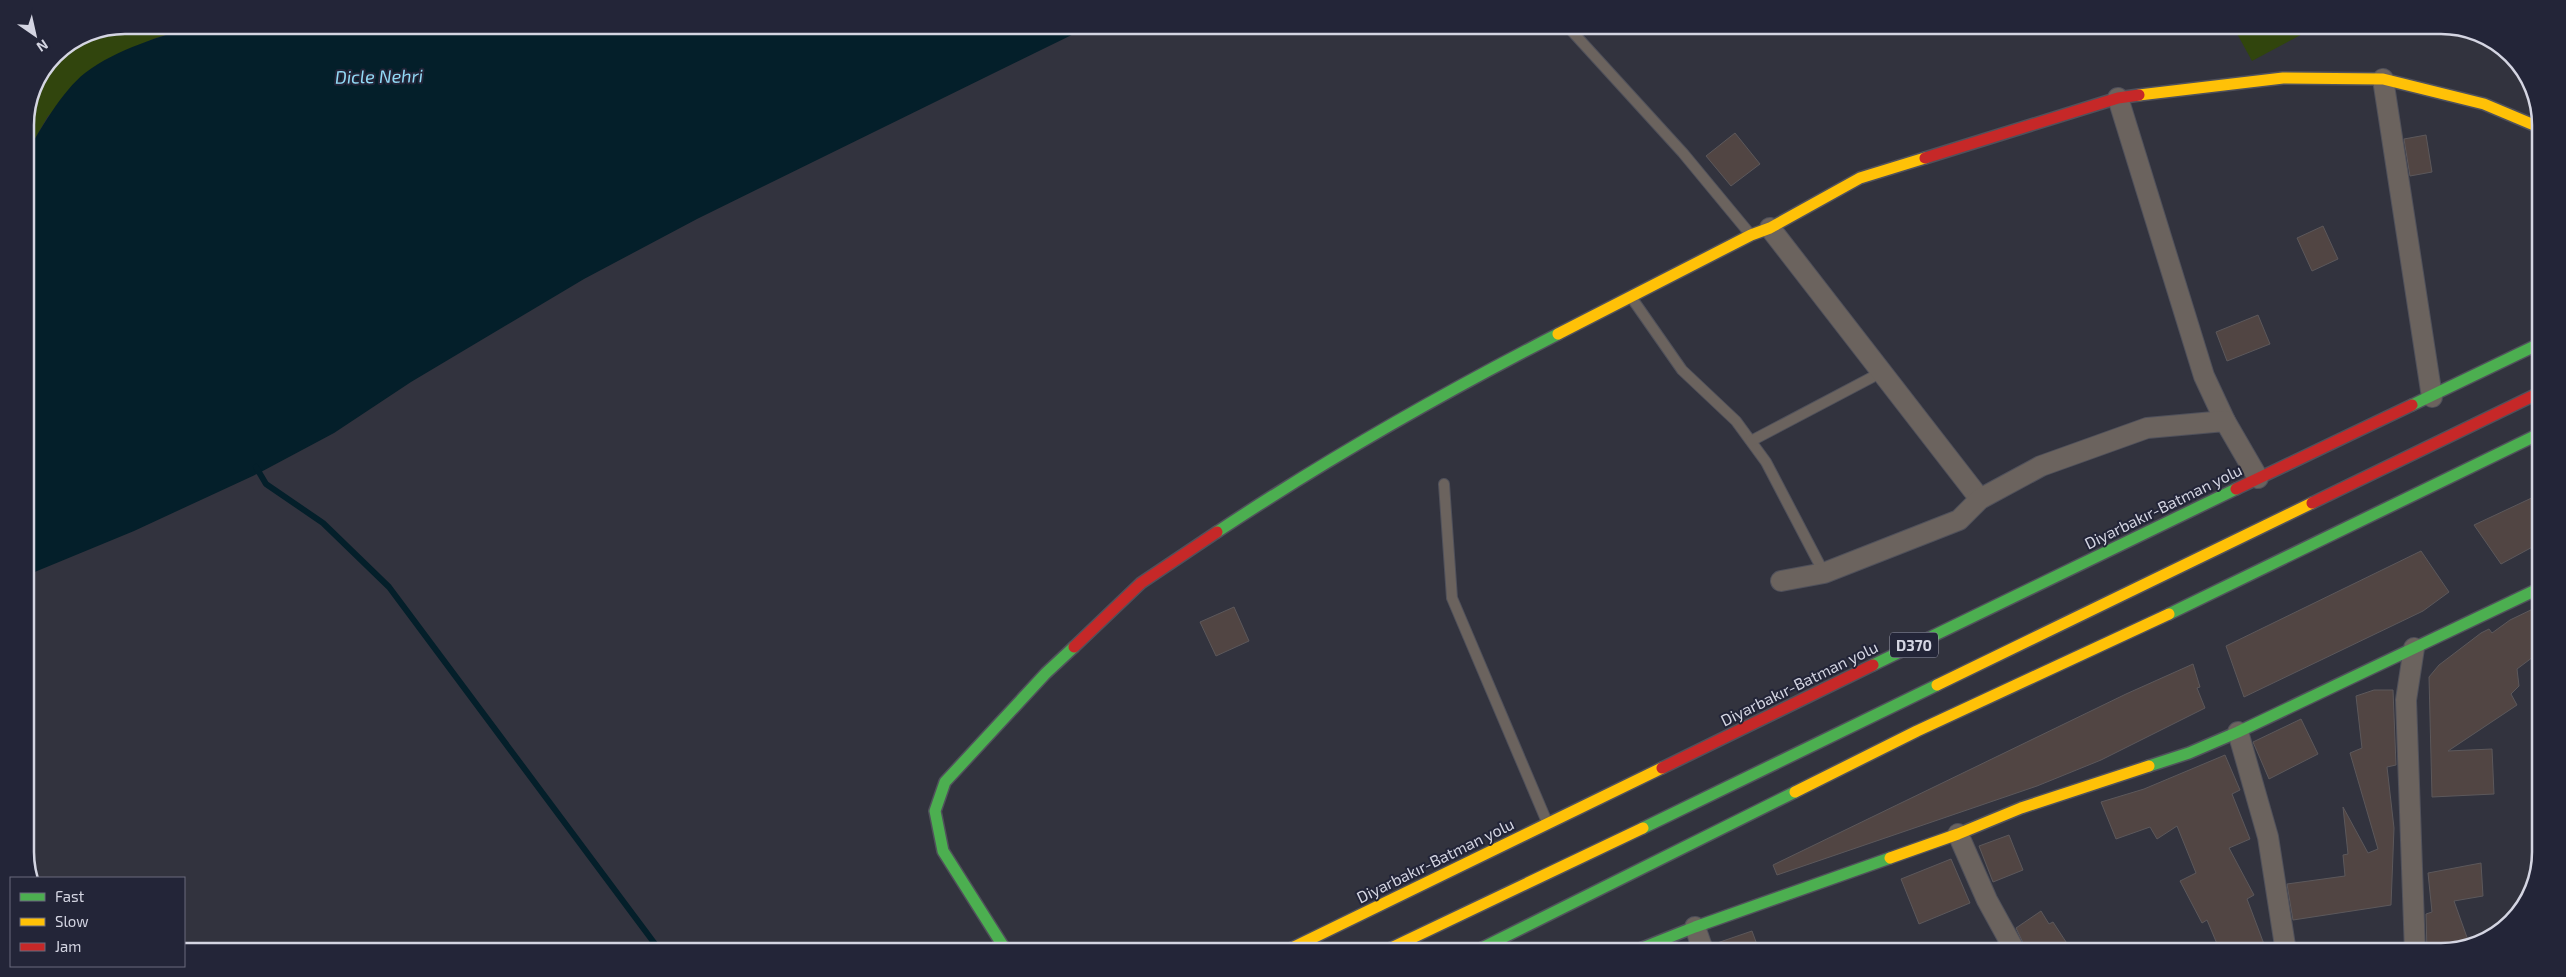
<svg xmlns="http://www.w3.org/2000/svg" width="2566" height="977" viewBox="0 0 2566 977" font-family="'Exo 2',sans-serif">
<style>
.green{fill:#31450d}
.water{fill:#041f2a}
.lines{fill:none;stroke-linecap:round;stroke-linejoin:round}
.stream{stroke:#041f2a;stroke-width:6}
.building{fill:#514543;stroke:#5c585b}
.lane-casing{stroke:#50515b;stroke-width:12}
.street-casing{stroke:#50515b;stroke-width:22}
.fast-casing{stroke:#50515b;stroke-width:14}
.slow-casing{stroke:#50515b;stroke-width:14}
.jam-casing{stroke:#50515b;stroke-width:14}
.lane{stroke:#6b635e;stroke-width:10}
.street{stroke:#6b635e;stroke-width:20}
.fast{stroke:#4caf50;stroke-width:11}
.slow{stroke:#ffc107;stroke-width:11}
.jam{stroke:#c62828;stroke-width:11}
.labels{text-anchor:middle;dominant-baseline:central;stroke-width:4;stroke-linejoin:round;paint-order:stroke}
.shield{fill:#232538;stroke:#9fa0af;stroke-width:1}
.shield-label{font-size:15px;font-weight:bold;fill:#d4d5e2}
.street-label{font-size:16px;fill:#d4d5e2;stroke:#232538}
.water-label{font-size:18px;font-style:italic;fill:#92daf6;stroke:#232538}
.rim{fill:none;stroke:#d4d5e2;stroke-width:2.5}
</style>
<rect width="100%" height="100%" fill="#32333e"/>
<!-- green -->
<g class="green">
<path d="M125 25H198L156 38 118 54 48 116 25 156C25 104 32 57 86 33 98 28 113 27 125 25Z"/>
<path d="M2235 30H2310L2252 61Z"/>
</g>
<!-- water -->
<path class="water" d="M198 25 1088 27 697 219 584 279 411 382 334 433 259 473 134 531 25 576V156C40 130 62 91 85 73 118 48 160 37 198 25Z"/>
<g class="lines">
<!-- stream -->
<path class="stream" d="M256 467 266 484 323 523 389 587 658 948"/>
</g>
<!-- building -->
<g class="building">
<path d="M1735 133 1760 164 1731 186 1706 156Z"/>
<path d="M2426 135 2432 172 2410 176 2404 139Z"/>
<path d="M2323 226 2338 259 2312 271 2297 238Z"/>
<path d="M2258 315 2270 344 2227 361 2216 332Z"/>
<path d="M2538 495V544L2501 564 2474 525Z"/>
<path d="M2421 551 2449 592 2423 611 2244 697 2226 646Z"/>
<path d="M1234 607 1249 641 1216 656 1200 622Z"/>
<path d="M2537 607V654L2517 669 2519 686 2511 694 2517 705 2448 751 2492 749 2494 794 2432 797 2429 677 2439 665 2481 633 2489 629 2492 633 2510 620Z"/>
<path d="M2193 664 2200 687 2197 688 2205 708 2101 760 2037 786 1777 875 1773 865 2126 694Z"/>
<path d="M2374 690H2393L2396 765 2387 767 2394 828 2391 905 2293 920 2287 884 2345 876 2343 855 2348 854 2343 807 2368 853 2378 849 2350 753 2362 748 2356 696Z"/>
<path d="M2301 719 2318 754 2269 779 2253 742Z"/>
<path d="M2225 755 2240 790 2232 794 2250 839 2229 848 2254 895 2247 899 2267 952 2220 951 2207 920 2202 923 2180 881 2196 873 2177 826 2157 839 2150 827 2116 839 2101 802 2144 789Z"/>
<path d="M2009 835 2023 870 1993 882 1979 846Z"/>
<path d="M1951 859 1970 903 1919 924 1901 879Z"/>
<path d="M2481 863 2483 896 2454 901 2469 943 2442 952H2427L2426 914 2432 912 2428 873Z"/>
<path d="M2041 911 2049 924 2053 922 2072 951H2027L2016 928Z"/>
<path d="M1752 931 1759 950H1715L1714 944Z"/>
</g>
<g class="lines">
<defs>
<g id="lane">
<path d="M1569 28 1683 153 1750 234"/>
<path d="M1631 297 1682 370 1736 421 1766 462 1824 573"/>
<path d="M1751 441 1882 372"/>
<path d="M1444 484 1452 598 1547 822"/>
</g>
<g id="street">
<path d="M2383 79 2432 397"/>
<path d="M2118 98 2204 376 2225 421"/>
<path d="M1770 228 1980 499"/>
<path d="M1781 581 1824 573 1959 520 1980 499 2041 466 2147 428 2225 421 2258 478"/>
<path d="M2414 648 2406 700 2415 952"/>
<path d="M2238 732 2268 837 2286 952"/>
<path d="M1958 834 1987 900 2015 951"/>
<path d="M1695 927 1703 950"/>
</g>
<g id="fast">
<path d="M2412 405 2539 344"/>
<path d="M1217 532C1327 459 1441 394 1558 334"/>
<path d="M2169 614 2539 434"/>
<path d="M1873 665 2236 489"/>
<path d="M2149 766 2189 753 2238 732 2538 589"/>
<path d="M1643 828 1937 685"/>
<path d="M1005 949 943 851 935 811 945 782 1046 673 1074 647"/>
<path d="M1478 950 1795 792"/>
<path d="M1637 950 1695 927 1890 858"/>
</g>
<g id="slow">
<path d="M2139 95 2283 78 2383 79 2484 104 2541 128"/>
<path d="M1558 334 1751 235 1770 228 1860 178 1925 158"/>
<path d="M1937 685 2312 503"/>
<path d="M1795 792 1917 731 2169 614"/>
<path d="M1890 858 1958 834 2021 808 2149 766"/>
<path d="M1290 949 1662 768"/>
<path d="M1387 950 1643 828"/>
</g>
<g id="jam">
<path d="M1925 158 2118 98 2139 95"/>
<path d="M2236 489 2412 405"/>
<path d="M2312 503 2539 393"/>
<path d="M1074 647 1141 583 1217 532"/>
<path d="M1662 768 1873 665"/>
</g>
</defs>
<!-- lane casing -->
<use href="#lane" class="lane-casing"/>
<!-- street casing -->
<use href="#street" class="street-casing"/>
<!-- fast casing -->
<use href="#fast" class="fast-casing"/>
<!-- slow casing -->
<use href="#slow" class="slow-casing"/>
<!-- jam casing -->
<use href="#jam" class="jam-casing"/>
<!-- lane -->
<use href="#lane" class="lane"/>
<!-- street -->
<use href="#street" class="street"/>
<!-- fast -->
<use href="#fast" class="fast"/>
<!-- slow -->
<use href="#slow" class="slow"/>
<!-- jam -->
<use href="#jam" class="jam"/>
</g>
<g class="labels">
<!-- shield labels -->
<rect class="shield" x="1890" y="632.5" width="48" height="25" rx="4"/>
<g class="shield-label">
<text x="1914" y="645">D370</text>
</g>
<!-- street labels -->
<g class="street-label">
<text transform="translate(2163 506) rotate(-26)">Diyarbakır-Batman yolu</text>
<text transform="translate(1799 683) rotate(-26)">Diyarbakır-Batman yolu</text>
<text transform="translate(1435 860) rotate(-26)">Diyarbakır-Batman yolu</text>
</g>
<!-- water labels -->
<g class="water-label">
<text transform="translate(379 76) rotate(-1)">Dicle Nehri</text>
</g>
</g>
<!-- crop -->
<path d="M0 0H2566V977H0ZM125 34H2441A91 91 0 0 1 2532 125V852A91 91 0 0 1 2441 943H125A91 91 0 0 1 34 852V125A91 91 0 0 1 125 34Z" fill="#232538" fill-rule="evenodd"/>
<path class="rim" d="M125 34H2441A91 91 0 0 1 2532 125V852A91 91 0 0 1 2441 943H125A91 91 0 0 1 34 852V125A91 91 0 0 1 125 34Z"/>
<!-- legend -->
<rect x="10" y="877" width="175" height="90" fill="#232538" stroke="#6a6b7c"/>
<rect x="20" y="893" width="25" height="8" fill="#4caf50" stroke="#6a6b7c"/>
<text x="55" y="902" font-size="15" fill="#d4d5e2">Fast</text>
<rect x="20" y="918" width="25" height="8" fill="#ffc107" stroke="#6a6b7c"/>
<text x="55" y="927" font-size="15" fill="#d4d5e2">Slow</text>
<rect x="20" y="943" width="25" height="8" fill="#c62828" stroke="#6a6b7c"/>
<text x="55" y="952" font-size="15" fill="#d4d5e2">Jam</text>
<!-- north arrow -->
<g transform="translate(35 35) rotate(146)" stroke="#232538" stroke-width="4" paint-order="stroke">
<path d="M0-4L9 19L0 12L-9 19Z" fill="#d4d5e2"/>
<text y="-8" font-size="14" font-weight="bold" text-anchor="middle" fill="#d4d5e2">N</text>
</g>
</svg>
